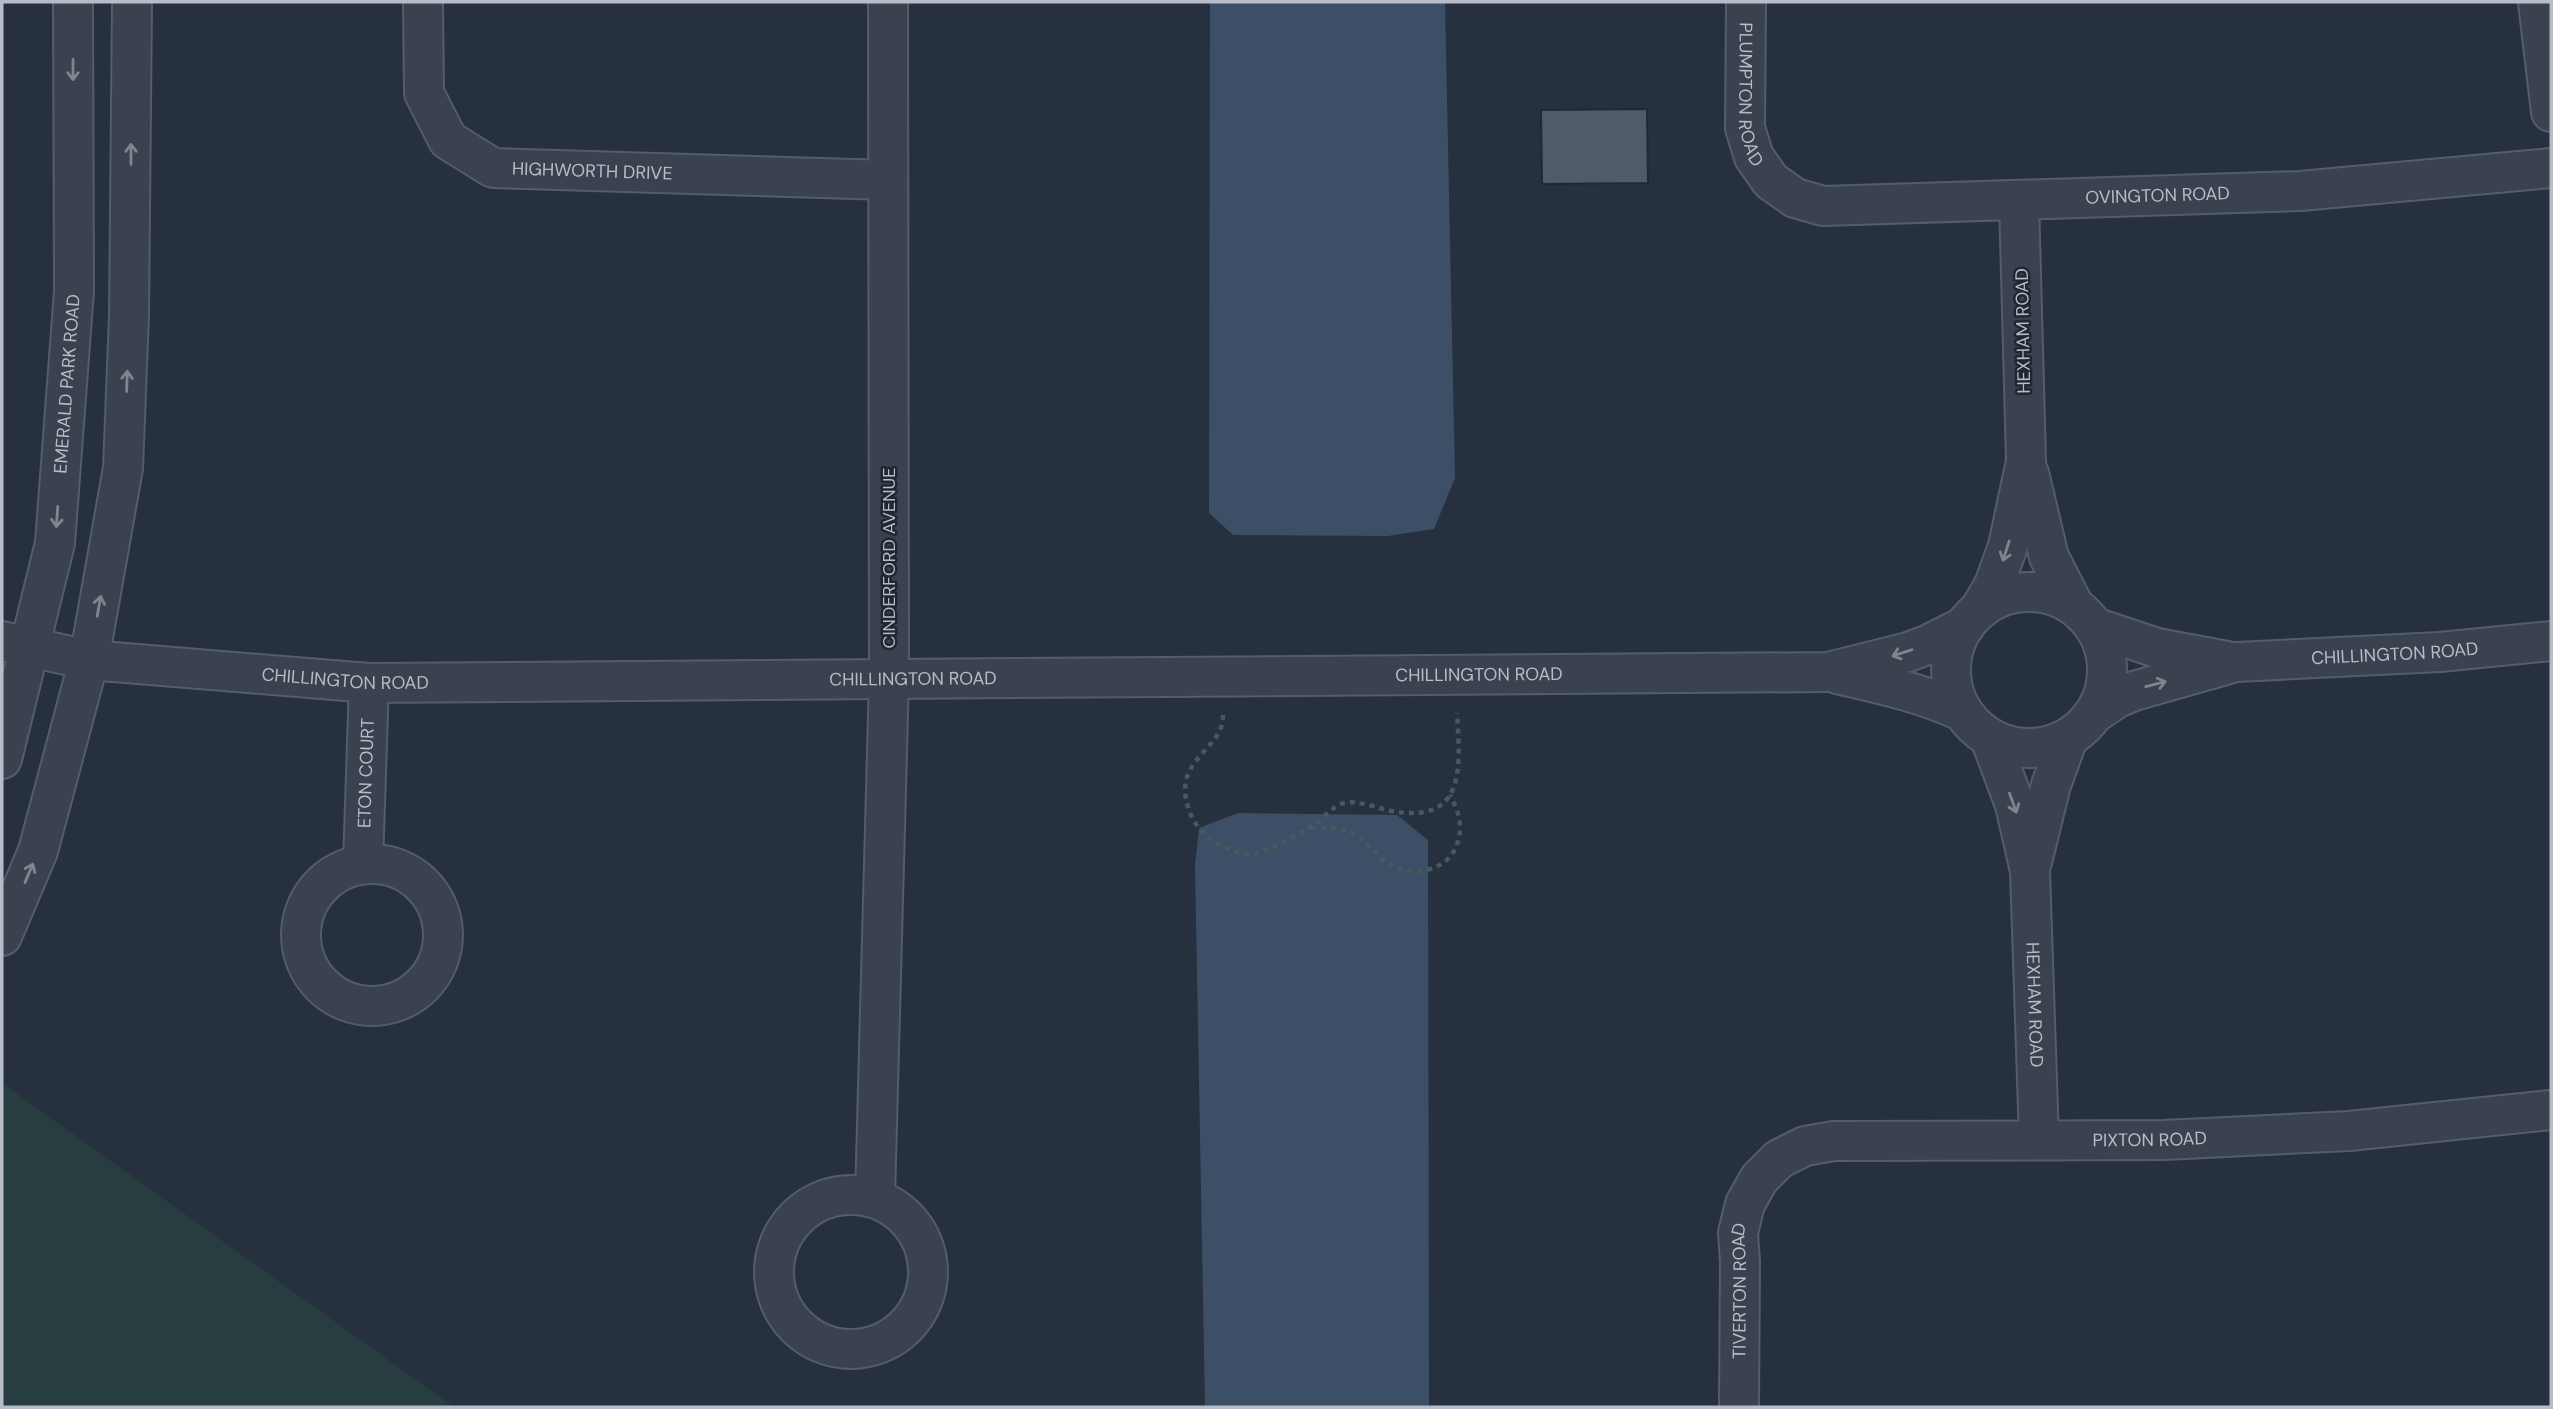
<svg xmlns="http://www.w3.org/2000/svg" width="2553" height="1409" viewBox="0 0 2553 1409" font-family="'DM Sans',sans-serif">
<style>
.green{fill:#283d3f}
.water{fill:#3c4f66}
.building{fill:#4f5b69;stroke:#202935;stroke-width:2}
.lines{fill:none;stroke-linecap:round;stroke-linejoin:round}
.minor-casing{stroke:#545d69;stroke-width:42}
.path{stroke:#46595c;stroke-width:4.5;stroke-dasharray:5 5;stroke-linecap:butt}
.minor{stroke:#39424e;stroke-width:38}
.oneway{stroke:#7e8692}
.labels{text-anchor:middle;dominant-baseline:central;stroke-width:5;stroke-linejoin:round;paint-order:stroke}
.street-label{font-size:18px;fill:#b6bdc9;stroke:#1e2733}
</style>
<rect width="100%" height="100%" fill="#26303e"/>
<!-- green -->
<path class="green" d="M2 1083 454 1407H2Z"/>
<!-- water -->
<g class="water">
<path d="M1210 2H1445L1455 478 1434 529 1388 536 1233 535 1209 513Z"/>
<path d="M1238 813 1397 815 1428 840 1429 1407H1205L1195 865 1199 828Z"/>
</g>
<!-- building -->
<path class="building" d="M1647 109 1648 183 1542 184 1541 110Z"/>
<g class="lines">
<defs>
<g id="minor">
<path id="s1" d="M423 2 424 93 448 140 493 168 888 180"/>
<path id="s2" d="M1746 2 1745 128 1754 157 1771 181 1795 198 1823 206 2300 191 2551 168"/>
<path d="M2538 2 2551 112"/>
<path d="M2029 473 2049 557 2074 606"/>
<circle cx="2029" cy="670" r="78"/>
<path d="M1980 609 1994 585 2008 546 2026 461 2019 200"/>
<path d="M2094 627 2157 648 2227 661"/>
<path id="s3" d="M2 641 89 660 369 683 1828 672 1908 652 1927 645 1965 626"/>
<path d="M1837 674C1880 684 1923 693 1963 712"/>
<path id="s4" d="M2095 713 2117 698 2134 691 2236 662 2440 652 2551 641"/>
<path id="s5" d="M1990 738 2015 805 2030 871 2039 1140"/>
<path id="s6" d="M2 759 55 543 74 291 73 2"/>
<path d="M2032 862 2051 785 2068 738"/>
<circle cx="372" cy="935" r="71"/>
<path id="s7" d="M363 864 369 683"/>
<path d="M2 936 38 851 89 660 123 468 129 316 132 2"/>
<circle cx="851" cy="1272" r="77"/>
<path d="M875 1198 889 678 888 2"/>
<path id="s8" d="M1739 1407 1740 1262 1738 1233 1745 1204 1759 1179 1779 1159 1805 1146 1834 1141 2164 1140 2349 1131 2551 1110"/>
</g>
</defs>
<!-- minor casing -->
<use href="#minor" class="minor-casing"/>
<!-- path -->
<g class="path">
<path d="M1223 715C1224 752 1167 759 1191 815 1200 837 1232 857 1256 853 1270 850 1296 836 1309 828 1322 821 1330 807 1344 803 1359 800 1376 808 1391 811 1467 825 1460 766 1457 713"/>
<path d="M1311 828C1325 828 1340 827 1353 833 1366 840 1374 853 1386 862 1408 878 1445 873 1456 847 1464 827 1459 812 1450 795"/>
</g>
<!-- minor -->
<use href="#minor" class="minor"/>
</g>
<!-- one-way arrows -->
<defs><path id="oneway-shaft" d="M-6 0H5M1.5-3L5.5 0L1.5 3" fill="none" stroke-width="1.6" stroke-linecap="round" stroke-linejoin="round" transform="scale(1.75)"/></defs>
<g class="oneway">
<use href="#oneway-shaft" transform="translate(73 70) rotate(90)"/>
<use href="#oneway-shaft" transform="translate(131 154) rotate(-90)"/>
<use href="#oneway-shaft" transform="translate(127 381) rotate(-88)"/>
<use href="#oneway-shaft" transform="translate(57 517) rotate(94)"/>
<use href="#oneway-shaft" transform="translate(2006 551) rotate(108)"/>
<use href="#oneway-shaft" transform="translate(99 606) rotate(-80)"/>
<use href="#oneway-shaft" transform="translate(1902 653) rotate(162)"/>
<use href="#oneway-shaft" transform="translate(2156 684) rotate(-15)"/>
<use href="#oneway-shaft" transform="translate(2013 803) rotate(70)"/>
<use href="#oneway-shaft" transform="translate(29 873) rotate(-67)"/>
</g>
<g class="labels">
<!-- street labels -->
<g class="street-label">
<text stroke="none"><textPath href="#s2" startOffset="93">PLUMPTON ROAD</textPath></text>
<text stroke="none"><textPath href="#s1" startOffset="296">HIGHWORTH DRIVE</textPath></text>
<text stroke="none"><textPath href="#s2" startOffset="579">OVINGTON ROAD</textPath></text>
<text transform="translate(2023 331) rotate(-91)">HEXHAM ROAD</text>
<text stroke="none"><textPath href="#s6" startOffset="382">EMERALD PARK ROAD</textPath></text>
<text transform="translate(889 558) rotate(-90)">CINDERFORD AVENUE</text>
<text stroke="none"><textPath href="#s4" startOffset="310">CHILLINGTON ROAD</textPath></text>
<text stroke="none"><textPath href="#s3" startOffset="1480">CHILLINGTON ROAD</textPath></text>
<text stroke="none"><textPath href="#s3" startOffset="346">CHILLINGTON ROAD</textPath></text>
<text stroke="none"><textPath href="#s3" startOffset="914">CHILLINGTON ROAD</textPath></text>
<text stroke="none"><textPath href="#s7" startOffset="91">ETON COURT</textPath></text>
<text stroke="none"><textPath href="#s5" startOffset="273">HEXHAM ROAD</textPath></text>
<text stroke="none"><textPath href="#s8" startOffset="635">PIXTON ROAD</textPath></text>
<text stroke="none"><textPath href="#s8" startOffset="116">TIVERTON ROAD</textPath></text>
</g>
</g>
<!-- border -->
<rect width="2553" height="1409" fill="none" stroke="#b6bdc9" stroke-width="7"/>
</svg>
